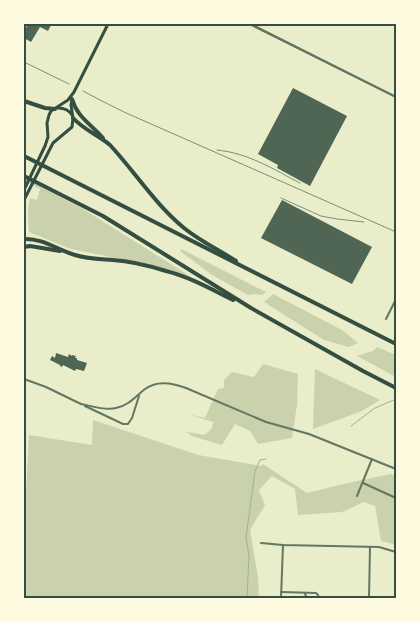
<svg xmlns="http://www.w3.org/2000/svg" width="420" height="622" viewBox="0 0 420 622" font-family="'Space Grotesk',sans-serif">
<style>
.green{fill:#cad2ad}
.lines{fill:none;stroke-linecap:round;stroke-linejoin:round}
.stream{stroke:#a3b18a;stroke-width:1}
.building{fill:#4f6655}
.minor{stroke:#617663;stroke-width:2}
.tertiary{stroke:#617663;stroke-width:2.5}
.secondary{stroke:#344e41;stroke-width:3}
.motorway{stroke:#344e41;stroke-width:4}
.rail{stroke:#7c8e77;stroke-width:1}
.neatline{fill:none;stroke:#344e41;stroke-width:2}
</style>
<rect width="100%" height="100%" fill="#e9edc9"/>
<!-- green -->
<g class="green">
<path d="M24 178 83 209 190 276 160 267 71 249 29 232C28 220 27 209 30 198L37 200 40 189 24 181Z"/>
<path d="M181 249 266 292 262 295 255 294 248 295 212 275 180 251Z"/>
<path d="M273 294 342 330 358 343 349 347 324 340 264 302Z"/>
<path d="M377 347 396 355V377L357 356 373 351Z"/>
<path d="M263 364 298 374 297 405 292 438 258 444 250 431 235 424 222 445 192 436 187 432 205 435 212 428 213 422 188 414 205 418 218 389 224 388V380L232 372 254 377Z"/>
<path d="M315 369 380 400 362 411 313 429Z"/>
<path d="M93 420 198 455 262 466 263 464 307 493 352 482 391 474 396 477V545L381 541 375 506 364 502 342 512 298 515 295 489 272 476 259 490 265 505 250 530 258 577 259 598H24V531L29 435 92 445Z"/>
</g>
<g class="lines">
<!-- stream -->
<g class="stream">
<path d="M351 426 375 408 396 399"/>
<path d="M247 598 249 555 246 538 255 471 260 460 266 459"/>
</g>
</g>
<!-- building -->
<g class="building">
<path d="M28 24H49L51 25 48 31 40 27 31 42 24 38V32Z"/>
<path d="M293 88 347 116 310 186 277 168 278 165 258 154Z"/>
<path d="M282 200 372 247 352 284 261 238Z"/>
<path d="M56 353 68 357 69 354 72 356V355L76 356 75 358H77V360L87 363 84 371 76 369 75 371 63 365 62 367 60 366V365L50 360 52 356 55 358Z"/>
</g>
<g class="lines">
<!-- minor -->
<g class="minor">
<path d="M386 319 396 299"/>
<path d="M24 379 46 387 81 404"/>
<path d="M81 404C92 406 105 411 116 408 128 406 136 396 145 389 157 380 173 383 186 388L266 422 309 434 396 469"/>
<path d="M85 406 123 424H128L132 418 139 396"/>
<path d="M363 483 396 498"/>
<path d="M357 496 372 459"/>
<path d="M261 543 283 545 379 547 396 552"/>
<path d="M281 592 316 593 318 595 319 598"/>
<path d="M305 594 307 598"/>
<path d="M281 598 283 545"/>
<path d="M369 598 370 547"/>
</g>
<!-- tertiary -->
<path class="tertiary" d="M250 24 396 97"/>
<!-- secondary -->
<g class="secondary">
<path d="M58 108C64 108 69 110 72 115"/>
<path d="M24 190 45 146 48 137 47 123 49 115 51 111 68 100 74 92 108 24"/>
<path d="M24 200 53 143 72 127 73 118 71 105 72 100"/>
</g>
<!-- motorway -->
<g class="motorway">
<path d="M72 99C77 117 91 124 103 138"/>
<path d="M24 101 45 108 55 109"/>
<path d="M73 118C84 130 98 135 110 145 135 172 155 204 184 228 200 241 219 250 236 261"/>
<path d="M24 156 396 344"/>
<path d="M24 176 103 216 251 308 363 371 396 388"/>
<path d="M24 239C42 238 58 250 75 255 87 259 100 259 113 260 129 261 150 266 166 271 190 277 211 289 233 300"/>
<path d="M24 247 30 246 60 251"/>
</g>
<!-- rail -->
<g class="rail">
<path d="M24 62 69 84"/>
<path d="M83 91 102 101 124 112 396 232"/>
<path d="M217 150C248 153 273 169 300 183"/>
<path d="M281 198 321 216 337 219 364 222"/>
</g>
</g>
<!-- border -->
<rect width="420" height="622" fill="none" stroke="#fefae0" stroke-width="50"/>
<rect x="25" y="25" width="370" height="572" class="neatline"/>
</svg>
